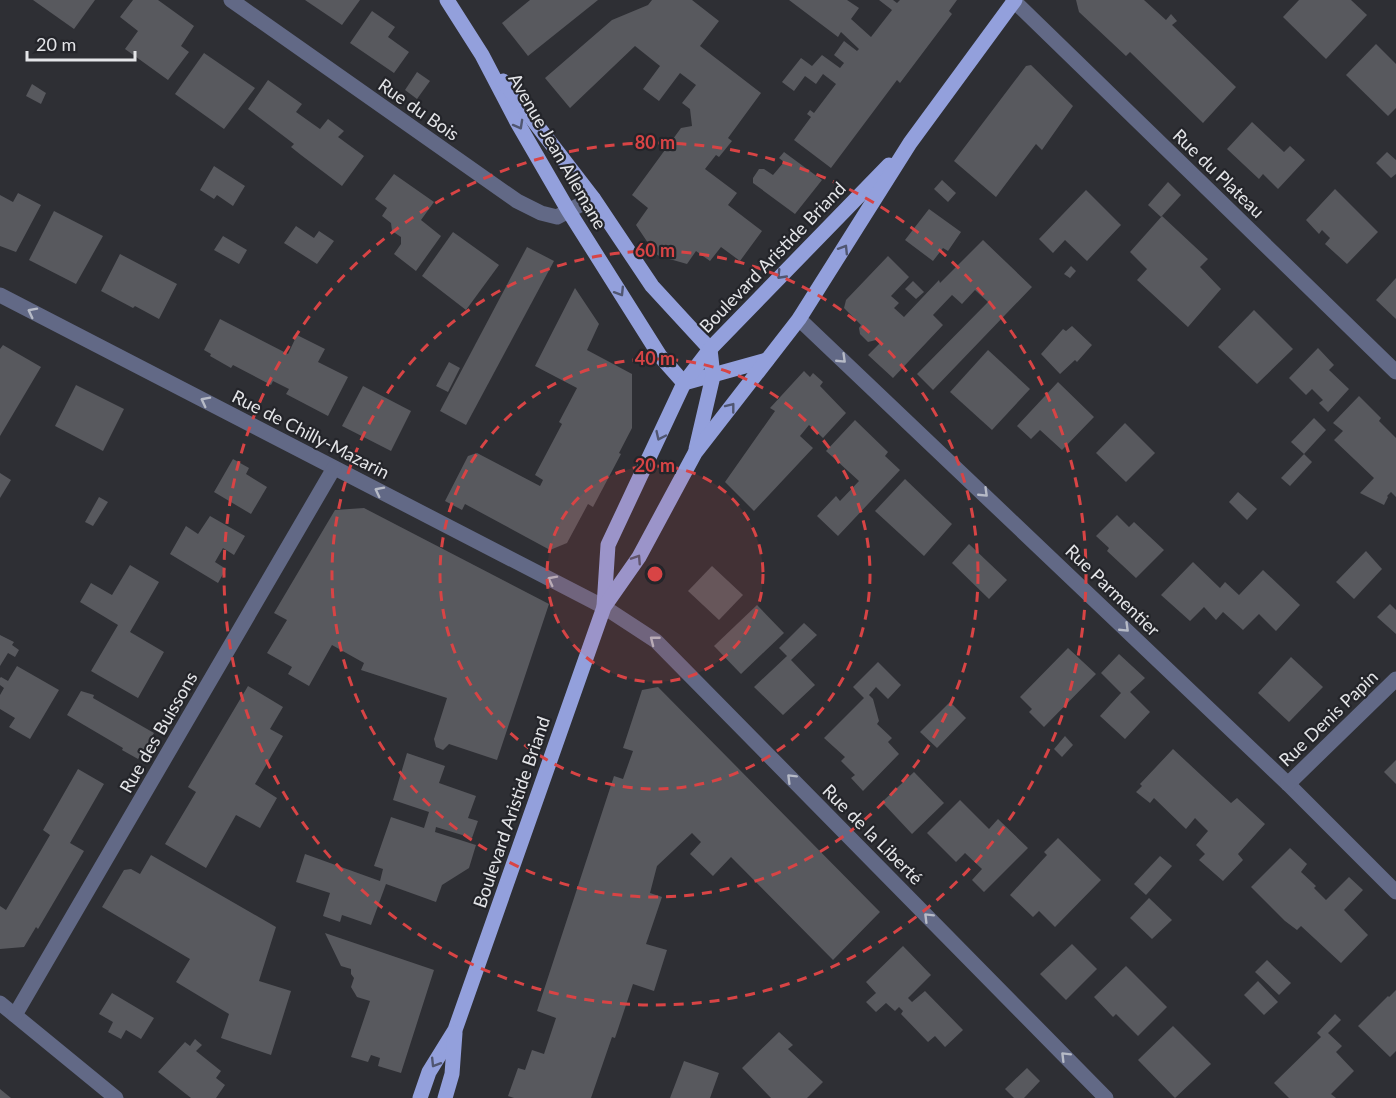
<svg xmlns="http://www.w3.org/2000/svg" width="1396" height="1098" viewBox="0 0 1396 1098" font-family="Lato,sans-serif">
<style>
.building{fill:#58595e}
.lines{fill:none;stroke-linecap:round;stroke-linejoin:round}
.minor{stroke:#626986;stroke-width:15}
.major{stroke:#93a0dc;stroke-width:15}
.oneway{stroke:#505671}
.oneway2{stroke:#b6bac6}
.ring{fill:none;stroke:#d84445;stroke-width:3;stroke-dasharray:10 8}
.labels{text-anchor:middle;dominant-baseline:central;stroke-width:4.5;stroke-linejoin:round;paint-order:stroke}
.street-label{font-size:18px;fill:#e4e5e8;stroke:#24252a}
.centre{fill:#d84445;stroke:#24252a;stroke-width:3}
.ring-label{font-size:18px;text-anchor:middle;font-weight:bold;fill:#d84445;stroke:#24252a;stroke-width:4.5;stroke-linejoin:round;paint-order:stroke}
</style>
<rect width="100%" height="100%" fill="#2e2f34"/>
<!-- building -->
<g class="building">
<path d="M33 0H95L74 29Z"/>
<path d="M133 0H158L194 26 181 46 189 52 168 80 125 49 138 31 120 17Z"/>
<path d="M305 0H360L342 25Z"/>
<path d="M530 0H598L528 56 502 23Z"/>
<path d="M652 0H692L719 21 700 46 761 93 728 138 732 141 719 157 716 155 705 169 737 193 728 205 762 231 740 261 721 247 710 261 696 251 687 264 659 256 654 252 636 225 648 208 632 195 681 128 692 126 690 109 682 103 696 85 680 73 659 101 643 89 660 66 635 46 570 108 545 78 612 20 648 5Z"/>
<path d="M789 0H847L859 8 851 19 871 37 892 10 879 0H893L897 3 900 0H957L949 11 952 14 900 83 897 80 831 168 794 140 811 117 807 114 810 110 814 113 836 84 823 74 816 84 805 76 794 91 782 82 801 58 812 66 822 55 840 68 844 63 834 55 844 41 857 51 859 49 841 32 838 37Z"/>
<path d="M1076 0H1144L1166 20 1171 14 1177 21 1172 25 1236 87 1203 123 1130 52 1126 56 1079 12Z"/>
<path d="M1299 0H1351L1367 15 1326 59 1283 17Z"/>
<path d="M372 11 395 27 388 37 409 52 394 73 350 43Z"/>
<path d="M1376 44 1396 64V108L1388 116 1346 75Z"/>
<path d="M204 53 255 88 224 129 175 94Z"/>
<path d="M1031 65 1073 106 1042 150 1036 144 996 197 954 161 1026 66Z"/>
<path d="M417 72 430 81 417 99 405 90Z"/>
<path d="M268 80 302 104 296 112 320 129 328 119 344 131 338 137 364 156 342 186 301 155 291 147 294 144 248 109Z"/>
<path d="M32 84 46 93 41 104 26 96Z"/>
<path d="M1252 122 1284 152 1290 146 1305 160 1278 189 1263 174 1259 179 1227 149Z"/>
<path d="M784 152 822 180 795 214 753 183V178L759 169H764L773 175 784 162 779 158Z"/>
<path d="M1387 152 1396 160V174L1391 178 1376 163Z"/>
<path d="M214 166 245 186 233 206 217 195 214 199 200 190Z"/>
<path d="M394 174 434 202 421 220 441 236 416 271 394 254 401 244V237L392 231 391 223 382 216 387 208 375 199Z"/>
<path d="M942 180 956 193 948 202 934 189Z"/>
<path d="M1168 182 1181 195 1161 217 1148 205Z"/>
<path d="M1335 189 1378 232 1347 264 1325 244 1330 238 1322 230 1319 234 1306 220Z"/>
<path d="M1086 190 1121 225 1087 261 1065 240 1053 253 1039 239Z"/>
<path d="M18 193 41 205 16 252 0 246V195L13 202Z"/>
<path d="M929 209 961 232 948 251 943 248 933 261 905 240Z"/>
<path d="M54 211 103 236 76 284 29 260Z"/>
<path d="M1162 216 1208 259 1200 267 1221 289 1188 327 1137 280 1147 269 1130 252Z"/>
<path d="M296 226 314 238 319 231 334 241 317 264 284 243Z"/>
<path d="M453 232 499 265 466 310 422 276Z"/>
<path d="M223 236 247 250 239 264 214 250Z"/>
<path d="M983 240 1032 287 933 390 917 374 988 302 975 290 962 304 952 295 933 315 943 325 893 378 868 355 880 343 876 340 868 342 860 334 859 328 861 325 844 308 846 300 888 256 909 277 891 296 899 303 894 308 904 317 939 280 940 283Z"/>
<path d="M527 247 554 261 466 425 440 411Z"/>
<path d="M120 254 177 284 159 319 135 306 133 308 101 291Z"/>
<path d="M1071 266 1076 271 1070 278 1064 274Z"/>
<path d="M1396 278V319L1376 300Z"/>
<path d="M913 281 924 292 916 299 905 289Z"/>
<path d="M575 288 599 324 587 350 632 374V428L619 453 621 454 593 507 588 504 567 543 550 550 465 504 462 510 445 501 468 456 477 453 540 486 543 480 535 475 562 424 559 422 577 388 535 366Z"/>
<path d="M1254 310 1293 349 1257 384 1218 347Z"/>
<path d="M220 319 288 354 297 335 325 349 318 362 348 377 328 416 286 394 289 389 273 381 271 385 233 365 231 368 210 356 211 354 204 350Z"/>
<path d="M1072 326 1092 345 1077 362 1075 360 1060 374 1041 354 1063 329 1066 331Z"/>
<path d="M3 345 41 367 0 436V349Z"/>
<path d="M1318 348 1334 365 1329 370 1349 389 1328 412 1319 403 1323 400 1312 389 1306 395 1289 378Z"/>
<path d="M988 350 1030 389 992 430 950 392Z"/>
<path d="M449 362 460 368 448 392 436 386Z"/>
<path d="M804 371 810 377 813 373 823 382 820 386 846 413 823 438 809 425 800 436 813 448 754 511 725 482 775 411 770 408Z"/>
<path d="M1058 382 1094 417 1062 450 1040 430 1031 439 1017 426Z"/>
<path d="M76 385 124 409 103 451 55 426Z"/>
<path d="M363 386 411 411 391 451 342 426Z"/>
<path d="M1359 396 1381 418 1379 421 1396 438V497L1391 492 1387 496 1388 497 1384 505 1360 493 1374 478 1334 440 1343 431 1333 423Z"/>
<path d="M1314 418 1326 430 1304 454 1291 442Z"/>
<path d="M855 420 888 452 885 456 900 470 838 536 817 516 836 496 840 501 859 481 826 451Z"/>
<path d="M1125 423 1155 453 1126 482 1096 453Z"/>
<path d="M1304 454 1312 462 1290 486 1281 478Z"/>
<path d="M233 459 249 468 246 474 267 487 251 514 214 492Z"/>
<path d="M0 473 11 480 0 498Z"/>
<path d="M905 479 952 524 924 556 875 511Z"/>
<path d="M1238 492 1257 509 1247 520 1229 502Z"/>
<path d="M99 497 108 502 93 526 85 522Z"/>
<path d="M364 508 549 604 497 760 449 744 443 750 436 747 434 739 447 698 361 670 364 663 332 645 309 686 288 674 292 667 267 653 287 620 274 613 335 510Z"/>
<path d="M1117 515 1129 527 1134 522 1164 550 1136 578 1107 551 1109 548 1096 536Z"/>
<path d="M210 516 245 536 234 555 223 548 215 562 226 569 218 583 170 554 186 526 198 534Z"/>
<path d="M969 544 1007 580 989 599 952 563Z"/>
<path d="M1366 551 1382 569 1354 599 1336 582Z"/>
<path d="M1193 562 1220 588 1225 582 1239 595 1263 570 1300 605 1276 631 1259 614 1243 630 1223 612 1216 620 1204 607 1190 621 1161 595Z"/>
<path d="M130 565 159 582 130 632 164 652 138 698 91 671 118 625 80 602 91 583 112 595Z"/>
<path d="M712 566 743 595 719 620 688 591Z"/>
<path d="M1390 604 1396 610V634L1377 617Z"/>
<path d="M757 605 784 633 741 674 714 646Z"/>
<path d="M804 623 817 635 791 660 815 685 783 715 754 687 787 656 779 648Z"/>
<path d="M0 635 14 642 12 645 19 650 15 657 8 653 0 666Z"/>
<path d="M1068 648 1096 674 1044 727 1029 712 1032 709 1020 697Z"/>
<path d="M1119 654 1145 678 1130 692 1150 712 1125 739 1100 716 1121 693 1101 673Z"/>
<path d="M1291 657 1323 687 1289 722 1258 693Z"/>
<path d="M878 662 901 685 888 699 876 687 869 695 873 699 879 721 877 724 892 738 888 742 899 754 863 791 851 778 855 775 841 761 845 757 824 738 864 698 853 687Z"/>
<path d="M17 666 59 690 30 739 9 727 15 718 0 709V695L4 688 0 685V678L1 677 8 681Z"/>
<path d="M248 686 283 707 270 729 283 736 255 784 277 798 260 828 236 815 206 868 165 844 196 792 188 787Z"/>
<path d="M658 687 880 912 833 960 731 857 713 876 690 854 701 842 692 833 657 866 650 893 662 897 646 944 667 950 654 991 633 984 615 1038 612 1037 591 1098H514L508 1096 518 1068 525 1070 532 1050 544 1054 556 1018 537 1011 614 776 623 779 633 751 623 748 642 690Z"/>
<path d="M81 691 94 695 93 698 154 733 138 759 122 750 123 748 67 715Z"/>
<path d="M950 702 966 718 937 748 920 732Z"/>
<path d="M1065 736 1073 745 1062 757 1054 749Z"/>
<path d="M1173 749 1231 803 1237 798 1265 824 1238 854 1243 860 1223 881 1199 860 1205 854 1196 845 1208 831 1195 818 1186 829 1154 798 1150 803 1136 792 1142 786 1140 784Z"/>
<path d="M407 753 445 766 439 783 476 796 468 818 478 821 472 838 436 827 435 832 476 845 469 868 442 885 436 902 386 884 371 925 342 915 340 922 323 916 330 893 296 882 305 854 380 881 383 869 374 866 391 817 424 828 429 812 393 800Z"/>
<path d="M1396 760V784L1384 772Z"/>
<path d="M78 769 104 784 70 843 84 851 38 929 36 927 24 947 0 949V906L6 910 50 835 43 830Z"/>
<path d="M914 772 944 803 912 834 882 802Z"/>
<path d="M960 800 989 829 998 819 1028 848 984 892 972 880 982 869 965 853 956 862 927 833Z"/>
<path d="M1058 838 1101 880 1055 927 1039 911 1033 917 1010 895 1047 855 1044 852Z"/>
<path d="M1290 848 1307 864 1301 872 1316 886 1314 888 1326 900 1349 877 1363 890 1344 910 1368 935 1341 963 1301 926 1297 930 1285 921 1251 887Z"/>
<path d="M151 855 276 927 259 981 291 991 271 1055 221 1038 229 1014 176 982 190 959 102 907 124 870 131 869 140 874Z"/>
<path d="M1160 856 1172 866 1146 895 1134 884Z"/>
<path d="M1149 898 1172 920 1152 939 1130 918Z"/>
<path d="M325 933 434 970 401 1073 378 1066 380 1058 371 1055 368 1062 351 1057 370 1001 357 997 351 987 354 978 351 974V969L341 966Z"/>
<path d="M1072 944 1097 969 1066 1000 1040 974Z"/>
<path d="M903 946 931 975 908 998 912 1002 925 991 963 1030 945 1047 935 1036 928 1042 901 1014 903 1011 899 1007 895 1011 886 1003 876 1012 866 1002 876 993 866 982Z"/>
<path d="M1267 960 1291 983 1279 995 1255 972Z"/>
<path d="M1126 966 1167 1007 1138 1036 1116 1014 1113 1017 1094 997Z"/>
<path d="M1258 981 1278 1002 1264 1015 1244 995Z"/>
<path d="M1396 990V1051L1390 1057 1358 1026 1388 996 1389 997Z"/>
<path d="M112 993 154 1018 141 1039 126 1030 121 1039 108 1032 113 1022 99 1014Z"/>
<path d="M1335 1014 1341 1020 1328 1033 1342 1046 1336 1052 1354 1071 1331 1094 1336 1098H1289L1274 1083 1321 1037 1317 1033Z"/>
<path d="M1173 1026 1211 1064 1175 1098 1138 1060Z"/>
<path d="M779 1032 793 1045 788 1049 823 1082 807 1098H771L742 1068Z"/>
<path d="M195 1039 202 1045 196 1051 221 1071 216 1078 225 1085 216 1098H191L158 1072 185 1042 190 1046Z"/>
<path d="M684 1061 719 1073 710 1098H670Z"/>
<path d="M1027 1068 1040 1081 1024 1098H1014L1005 1089Z"/>
<path d="M0 1089 11 1098H0Z"/>
</g>
<g class="lines">
<!-- minor -->
<g class="minor">
<path d="M231 0 517 201 541 213 557 217 593 198"/>
<path d="M1013 0 1396 372"/>
<path d="M0 295 604 607 656 641 1106 1098"/>
<path d="M799 319 1288 784 1396 892"/>
<path d="M1288 784 1396 679"/>
<path d="M0 1003 116 1098"/>
<path d="M15 1015 334 468"/>
</g>
<!-- major -->
<g class="major">
<path d="M447 0 482 55 517 122 568 210 660 356 684 383"/>
<path d="M503 81 593 198 652 286 710 349"/>
<path d="M684 383 767 360"/>
<path d="M696 449 713 376 710 349"/>
<path d="M604 606 608 545 684 383 710 349 889 165"/>
<path d="M420 1098 429 1072 455 1030 604 607 639 557 695 453 799 319 910 143 1015 0"/>
<path d="M445 1098 452 1074 455 1033"/>
</g>
</g>
<!-- one-way arrows -->
<defs><path id="oneway-chevron" d="M-2-3.5L2.5 0L-2 3.5" fill="none" stroke-width="1.6" stroke-linecap="round" stroke-linejoin="round" transform="scale(1.5)"/></defs>
<g class="oneway">
<use href="#oneway-chevron" transform="translate(519 125) rotate(61)"/>
<use href="#oneway-chevron" transform="translate(844 249) rotate(-58)"/>
<use href="#oneway-chevron" transform="translate(781 275) rotate(134)"/>
<use href="#oneway-chevron" transform="translate(620 292) rotate(58)"/>
<use href="#oneway-chevron" transform="translate(731 407) rotate(-52)"/>
<use href="#oneway-chevron" transform="translate(660 436) rotate(115)"/>
<use href="#oneway-chevron" transform="translate(637 559) rotate(-57)"/>
<use href="#oneway-chevron" transform="translate(435 1063) rotate(122)"/>
</g>
<g class="oneway2">
<use href="#oneway-chevron" transform="translate(32 312) rotate(-153)"/>
<use href="#oneway-chevron" transform="translate(842 359) rotate(44)"/>
<use href="#oneway-chevron" transform="translate(205 401) rotate(-153)"/>
<use href="#oneway-chevron" transform="translate(379 491) rotate(-153)"/>
<use href="#oneway-chevron" transform="translate(984 493) rotate(44)"/>
<use href="#oneway-chevron" transform="translate(552 580) rotate(-153)"/>
<use href="#oneway-chevron" transform="translate(1125 628) rotate(44)"/>
<use href="#oneway-chevron" transform="translate(654 640) rotate(-142)"/>
<use href="#oneway-chevron" transform="translate(791 778) rotate(-135)"/>
<use href="#oneway-chevron" transform="translate(928 917) rotate(-135)"/>
<use href="#oneway-chevron" transform="translate(1065 1056) rotate(-135)"/>
</g>
<!-- distance rings -->
<circle cx="655" cy="574" r="108" fill="#d84445" fill-opacity=".12"/>
<g class="ring">
<circle cx="655" cy="574" r="108"/>
<circle cx="655" cy="574" r="215"/>
<circle cx="655" cy="574" r="323"/>
<circle cx="655" cy="574" r="431"/>
</g>
<g class="labels">
<!-- street labels -->
<g class="street-label">
<text transform="translate(419 109) rotate(35)">Rue du Bois</text>
<text transform="translate(558 151) rotate(60)">Avenue Jean Allemane</text>
<text transform="translate(1219 173) rotate(44)">Rue du Plateau</text>
<text transform="translate(772 257) rotate(-46)">Boulevard Aristide Briand</text>
<text transform="translate(311 434) rotate(27)">Rue de Chilly-Mazarin</text>
<text transform="translate(1113 590) rotate(44)">Rue Parmentier</text>
<text transform="translate(1328 718) rotate(-44)">Rue Denis Papin</text>
<text transform="translate(158 732) rotate(-60)">Rue des Buissons</text>
<text transform="translate(511 812) rotate(-71)">Boulevard Aristide Briand</text>
<text transform="translate(873 834) rotate(45)">Rue de la Liberté</text>
</g>
</g>
<circle cx="655" cy="574" r="9" class="centre"/>
<g class="ring-label">
<text x="655" y="149">80 m</text>
<text x="655" y="257">60 m</text>
<text x="655" y="365">40 m</text>
<text x="655" y="472">20 m</text>
</g>
<!-- scale -->
<path d="M27 51v9h108v-9" fill="none" stroke="#e4e5e8" stroke-width="3"/>
<text x="36" y="51" font-size="18" fill="#e4e5e8" stroke="#24252a" stroke-width="4.5" paint-order="stroke">20 m</text>
</svg>
